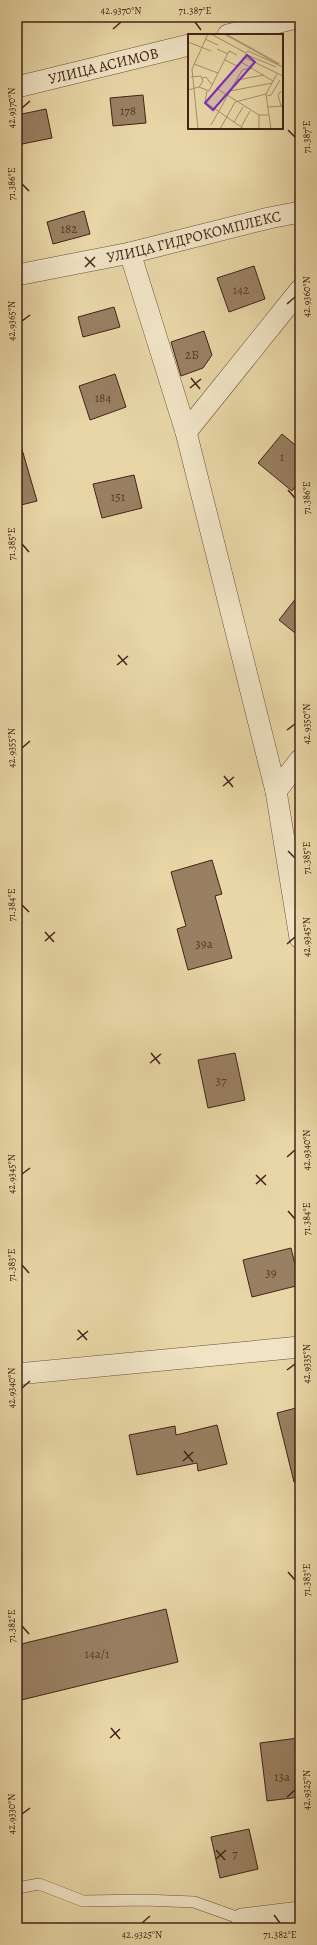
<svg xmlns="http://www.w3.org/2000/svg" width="317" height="1945" viewBox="0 0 317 1945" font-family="Alegreya,serif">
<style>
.building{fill:#998062;stroke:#432318}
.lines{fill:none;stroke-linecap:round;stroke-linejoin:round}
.service-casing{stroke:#6c503c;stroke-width:12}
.minor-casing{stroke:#6c503c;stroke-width:22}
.service{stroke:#f0e4c5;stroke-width:11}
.minor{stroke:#f0e4c5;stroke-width:21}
.ticks{fill:none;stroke:#432318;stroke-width:1.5}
.labels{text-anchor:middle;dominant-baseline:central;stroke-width:3;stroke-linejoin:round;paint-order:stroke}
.number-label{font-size:13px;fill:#583a2a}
.street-label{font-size:15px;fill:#432318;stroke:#f0e4c5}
.inset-river{fill:none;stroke:#b09976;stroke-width:2}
.inset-road{fill:none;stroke:#a68e6d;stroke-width:1}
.view{fill:#7b2cbf;fill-opacity:0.15;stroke:#7b2cbf;stroke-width:2}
.inset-edge{fill:none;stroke:#432318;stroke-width:2}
.neatline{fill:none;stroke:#432318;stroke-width:1.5}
.ticks-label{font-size:10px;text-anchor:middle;fill:#432318}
</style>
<rect width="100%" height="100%" fill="#e8d6a6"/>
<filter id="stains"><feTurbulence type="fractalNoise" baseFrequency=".005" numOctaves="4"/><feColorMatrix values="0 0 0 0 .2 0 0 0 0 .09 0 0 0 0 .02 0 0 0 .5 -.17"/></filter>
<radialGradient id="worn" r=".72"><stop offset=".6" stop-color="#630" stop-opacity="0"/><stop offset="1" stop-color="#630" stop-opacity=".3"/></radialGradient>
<!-- building -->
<g class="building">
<path d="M143 95 146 123 113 126 110 98Z"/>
<path d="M46 109 52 138 17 145V115Z"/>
<path d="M84 211 90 234 53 244 47 222Z"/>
<path d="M254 266 265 299 229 312 217 278Z"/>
<path d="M114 307 120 327 83 337 78 317Z"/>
<path d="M204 331 212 355 203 368 181 376 171 342Z"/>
<path d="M115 374 126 407 90 420 79 386Z"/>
<path d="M282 434 300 449V481L292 491 258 463Z"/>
<path d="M21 446 37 501 17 506V447Z"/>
<path d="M134 475 142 508 102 518 93 484Z"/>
<path d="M300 593V637L279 620Z"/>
<path d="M212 860 222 894 215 896 232 958 188 970 177 929 186 926 171 872Z"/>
<path d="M235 1053 245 1100 208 1108 198 1060Z"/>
<path d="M291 1248 300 1285 252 1297 243 1260Z"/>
<path d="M300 1407V1482H294L277 1413Z"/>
<path d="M217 1425 227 1464 198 1471 197 1463 137 1475 129 1435 175 1426 176 1435Z"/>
<path d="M166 1609 178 1662 17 1701V1645Z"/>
<path d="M298 1738 300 1754V1797L267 1801 260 1743Z"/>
<path d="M249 1829 258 1869 220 1878 211 1837Z"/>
</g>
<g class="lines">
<defs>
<path id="service" d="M17 1888 39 1884 83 1901 144 1900 194 1902 242 1919"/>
<g id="minor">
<path d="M228 35 300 17"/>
<path id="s1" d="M17 87 189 45"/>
<path d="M130 253 186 432"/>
<path id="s2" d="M17 275 130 253 269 218 300 212"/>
<path d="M300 290 186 432 276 791 300 938"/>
<path d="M276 791 300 760"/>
<path d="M17 1374 300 1347"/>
<path d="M242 1919 300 1912"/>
</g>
</defs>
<!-- service casing -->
<use href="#service" class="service-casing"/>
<!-- minor casing -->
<use href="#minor" class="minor-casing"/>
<!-- service -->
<use href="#service" class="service"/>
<!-- minor -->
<use href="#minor" class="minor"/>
</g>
<!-- ticks -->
<path class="ticks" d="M195 22 201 30M113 29 121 22M22 108 30 101M288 130 295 137M22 184 29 191M85 257 95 267M85 267 95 257M287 304 295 297M22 321 30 315M191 378 200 389M190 388 201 379M288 490 295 498M22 544 29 552M118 655 127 665M117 665 128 656M287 730 295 724M22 748 30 741M224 776 233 787M223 786 234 777M288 851 295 858M22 905 29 912M45 932 54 942M45 941 55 932M287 944 295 937M151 1053 160 1064M150 1063 161 1054M287 1157 295 1150M22 1174 30 1168M256 1175 266 1185M256 1184 266 1175M288 1211 295 1219M22 1265 29 1273M78 1330 87 1340M77 1340 88 1331M287 1370 295 1364M22 1388 30 1381M184 1451 193 1462M183 1461 193 1452M288 1572 295 1580M22 1626 29 1634M111 1728 120 1739M110 1738 120 1729M287 1797 295 1790M22 1814 30 1808M216 1850 225 1860M216 1859 226 1850M274 1915 280 1923M142 1923 150 1916"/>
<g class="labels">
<!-- number labels -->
<g class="number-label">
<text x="128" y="110">178</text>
<text x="69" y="228">182</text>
<text x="241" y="289">142</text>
<text x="192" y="354">2Б</text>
<text x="103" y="397">184</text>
<text x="282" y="456">1</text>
<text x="118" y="496">151</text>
<text x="204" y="943">39а</text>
<text x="221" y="1080">37</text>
<text x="271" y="1272">39</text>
<text x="97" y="1653">14а/1</text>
<text x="282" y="1776">13а</text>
<text x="235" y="1853">7</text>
</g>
<!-- street labels -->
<g class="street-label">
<text stroke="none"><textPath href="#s1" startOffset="89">УЛИЦА АСИМОВ</textPath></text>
<text stroke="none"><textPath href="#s2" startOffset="181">УЛИЦА ГИДРОКОМПЛЕКС</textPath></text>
</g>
</g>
<!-- overview -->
<g transform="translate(188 34)">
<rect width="95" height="95" fill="#e8d6a6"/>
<path class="inset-river" d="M37 0 91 30"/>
<path class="inset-road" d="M23 0 58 19 60 17 95 33M17 5 30 11M0 8 23 17M29 15 40 20M57 20 88 33M56 23 95 42M37 26 49 32 56 23M53 28 85 47M6 30 30 39M3 43 13 42 15 47 11 53M14 44 18 43 24 51M49 46 76 41M28 54 71 81H81M0 56 11 53 21 57 41 17 49 21M19 57 17 68 56 95M42 57 84 49M93 57 90 61 93 72M79 62 83 61 92 46M47 68 78 60M80 73 95 72M46 88 55 73M23 91 54 36 64 34M53 93 62 77M10 95 4 35 20 0M32 95 47 68M71 95V81M83 95 78 60 89 40"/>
<path class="view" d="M59 21 67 28 25 76 17 69Z"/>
<rect width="95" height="95" class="inset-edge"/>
</g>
<!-- margin -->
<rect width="317" height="1945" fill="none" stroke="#e8d6a6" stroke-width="44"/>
<rect x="22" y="22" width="273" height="1901" class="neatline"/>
<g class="ticks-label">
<text x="121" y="14">42.9370°N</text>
<text x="195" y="14">71.387°E</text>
<text transform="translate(11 108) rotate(-90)" y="4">42.9370°N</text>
<text transform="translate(306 137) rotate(-90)" y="4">71.387°E</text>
<text transform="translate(11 184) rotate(-90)" y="4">71.386°E</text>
<text transform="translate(306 297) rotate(-90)" y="4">42.9360°N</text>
<text transform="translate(11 321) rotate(-90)" y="4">42.9365°N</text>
<text transform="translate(306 498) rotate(-90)" y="4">71.386°E</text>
<text transform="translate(11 544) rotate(-90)" y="4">71.385°E</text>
<text transform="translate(306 724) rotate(-90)" y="4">42.9350°N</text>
<text transform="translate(11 748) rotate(-90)" y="4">42.9355°N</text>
<text transform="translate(306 858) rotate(-90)" y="4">71.385°E</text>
<text transform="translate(11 905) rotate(-90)" y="4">71.384°E</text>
<text transform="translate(306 937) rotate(-90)" y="4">42.9345°N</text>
<text transform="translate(306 1150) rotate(-90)" y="4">42.9340°N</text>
<text transform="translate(11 1174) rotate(-90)" y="4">42.9345°N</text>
<text transform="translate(306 1219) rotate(-90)" y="4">71.384°E</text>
<text transform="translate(11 1265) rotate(-90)" y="4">71.383°E</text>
<text transform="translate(306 1364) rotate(-90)" y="4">42.9335°N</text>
<text transform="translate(11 1388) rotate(-90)" y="4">42.9340°N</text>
<text transform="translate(306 1580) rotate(-90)" y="4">71.383°E</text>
<text transform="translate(11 1626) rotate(-90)" y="4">71.382°E</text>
<text transform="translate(306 1790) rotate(-90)" y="4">42.9325°N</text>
<text transform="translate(11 1814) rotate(-90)" y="4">42.9330°N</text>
<text x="142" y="1938">42.9325°N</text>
<text x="280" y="1938">71.382°E</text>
</g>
<rect width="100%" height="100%" filter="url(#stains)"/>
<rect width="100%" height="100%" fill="url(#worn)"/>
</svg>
